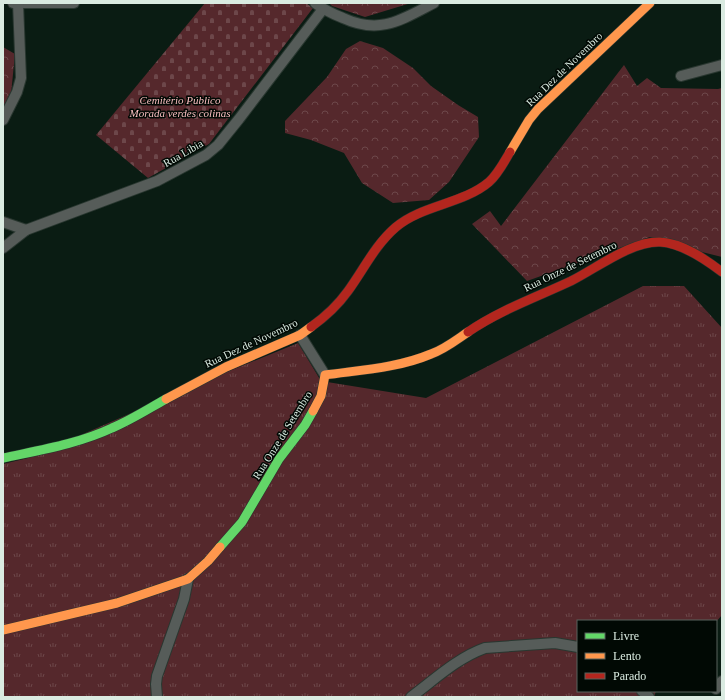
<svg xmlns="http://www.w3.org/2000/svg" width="725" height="700" viewBox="0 0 725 700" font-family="'Times New Roman',serif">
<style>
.grass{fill:url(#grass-tufts)}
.forest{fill:url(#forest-crowns)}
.cemetery{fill:url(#cemetery-stones)}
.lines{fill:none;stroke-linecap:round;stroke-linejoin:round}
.street-casing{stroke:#293730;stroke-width:12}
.fast-casing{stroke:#293730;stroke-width:10}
.slow-casing{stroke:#293730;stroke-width:10}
.jam-casing{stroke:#293730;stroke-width:10}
.street{stroke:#565c59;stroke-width:10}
.fast{stroke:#63d668;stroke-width:9}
.slow{stroke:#ff974d;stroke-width:9}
.jam{stroke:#b3261e;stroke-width:9}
.labels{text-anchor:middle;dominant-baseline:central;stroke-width:3;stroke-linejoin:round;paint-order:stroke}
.street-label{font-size:11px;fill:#daebe1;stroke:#010904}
.park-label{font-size:11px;font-style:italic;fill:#fabfc1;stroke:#010904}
</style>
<defs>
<pattern id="grass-tufts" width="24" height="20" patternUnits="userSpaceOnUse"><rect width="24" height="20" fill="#55282c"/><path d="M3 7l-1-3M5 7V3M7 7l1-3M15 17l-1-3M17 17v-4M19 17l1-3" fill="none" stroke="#6d474a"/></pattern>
<pattern id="forest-crowns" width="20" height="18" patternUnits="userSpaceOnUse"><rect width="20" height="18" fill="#55282c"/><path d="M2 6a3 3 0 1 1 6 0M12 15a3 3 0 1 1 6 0" fill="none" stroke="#6d474a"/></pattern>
<pattern id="cemetery-stones" width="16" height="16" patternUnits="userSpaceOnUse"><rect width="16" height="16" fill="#55282c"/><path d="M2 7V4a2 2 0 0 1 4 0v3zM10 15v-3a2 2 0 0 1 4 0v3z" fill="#6d474a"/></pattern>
</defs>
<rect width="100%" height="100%" fill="#0a1c13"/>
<!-- grass -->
<path class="grass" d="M643 286H684L722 328V615L716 622 578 621V691H656L654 697H3V464L28 458 212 378 298 343 321 381 426 398Z"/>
<!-- forest -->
<g class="forest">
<path d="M329 3H411L365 17 332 6Z"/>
<path d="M360 41 383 48 413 68 431 86 458 105 478 117 479 137 449 182 429 200 393 203 362 183 344 153 311 140 285 133V121L327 77 346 49Z"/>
<path d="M3 47 15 54 11 94 3 107Z"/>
<path d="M624 65 637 86 647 78 661 88 718 89 722 88V257L678 246 650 237 527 281 472 224 490 211 501 226Z"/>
</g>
<!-- cemetery -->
<path class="cemetery" d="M205 3H306L313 8 209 144 148 178 96 135Z"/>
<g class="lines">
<defs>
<g id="street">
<path d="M13 3H74"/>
<path d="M315 3C324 10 333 14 343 18 380 35 401 20 434 3"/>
<path d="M681 76 722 65"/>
<path d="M3 120 17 92 21 78 18 3"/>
<path d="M3 222 26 230"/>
<path d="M3 248 26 230 157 181 206 155 218 145 239 119 323 9"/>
<path d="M300 335 325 375"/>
<path d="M716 689 722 681"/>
<path d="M642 691 649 697"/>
<path d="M157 697 156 684 157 676 184 599 188 579"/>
<path d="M411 697C434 680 457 658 485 648L555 643 578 647"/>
</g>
<g id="fast">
<path d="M3 458C40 450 78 444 112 428 131 420 148 409 166 399"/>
<path d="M220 547 242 522 279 459 305 425 313 411"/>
</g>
<g id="slow">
<path d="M510 152 529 120 538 109 650 3"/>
<path d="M166 399 226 367 300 335 311 327"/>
<path d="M313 411 321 396 325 375C360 370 398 368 431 354 445 349 456 340 468 332"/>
<path d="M3 630 117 603 188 579 208 561 220 547"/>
</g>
<g id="jam">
<path d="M311 327C325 317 338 305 348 291 364 269 375 245 396 227 422 205 463 204 489 182 498 174 504 162 510 152"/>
<path d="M468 332C500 310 537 297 571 281 597 268 631 241 660 242 682 243 705 259 722 272"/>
</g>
</defs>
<!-- street casing -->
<use href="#street" class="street-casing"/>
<!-- fast casing -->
<use href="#fast" class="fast-casing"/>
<!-- slow casing -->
<use href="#slow" class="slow-casing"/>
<!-- jam casing -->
<use href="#jam" class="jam-casing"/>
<!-- street -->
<use href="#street" class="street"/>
<!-- fast -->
<use href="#fast" class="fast"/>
<!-- slow -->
<use href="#slow" class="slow"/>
<!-- jam -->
<use href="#jam" class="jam"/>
</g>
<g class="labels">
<!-- street labels -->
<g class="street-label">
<text transform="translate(564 69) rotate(-44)">Rua Dez de Novembro</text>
<text transform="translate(183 153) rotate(-30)">Rua Libia</text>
<text transform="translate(570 266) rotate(-26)">Rua Onze de Setembro</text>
<text transform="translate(251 343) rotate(-25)">Rua Dez de Novembro</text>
<text transform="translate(282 435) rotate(-58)">Rua Onze de Setembro</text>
</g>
<!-- park labels -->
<g class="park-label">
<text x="180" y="100">Cemitério Público<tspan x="180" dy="13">Morada verdes colinas</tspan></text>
</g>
</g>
<!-- border -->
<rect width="725" height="700" fill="none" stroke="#daebe1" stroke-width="8"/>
<!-- legend -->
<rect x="577" y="620" width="140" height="72" fill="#010904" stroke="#58635c"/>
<rect x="585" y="633" width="20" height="6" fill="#63d668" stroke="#58635c"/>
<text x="613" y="640" font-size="12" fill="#daebe1">Livre</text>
<rect x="585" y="653" width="20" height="6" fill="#ff974d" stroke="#58635c"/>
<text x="613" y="660" font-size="12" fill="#daebe1">Lento</text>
<rect x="585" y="673" width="20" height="6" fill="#b3261e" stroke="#58635c"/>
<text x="613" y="680" font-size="12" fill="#daebe1">Parado</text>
</svg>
